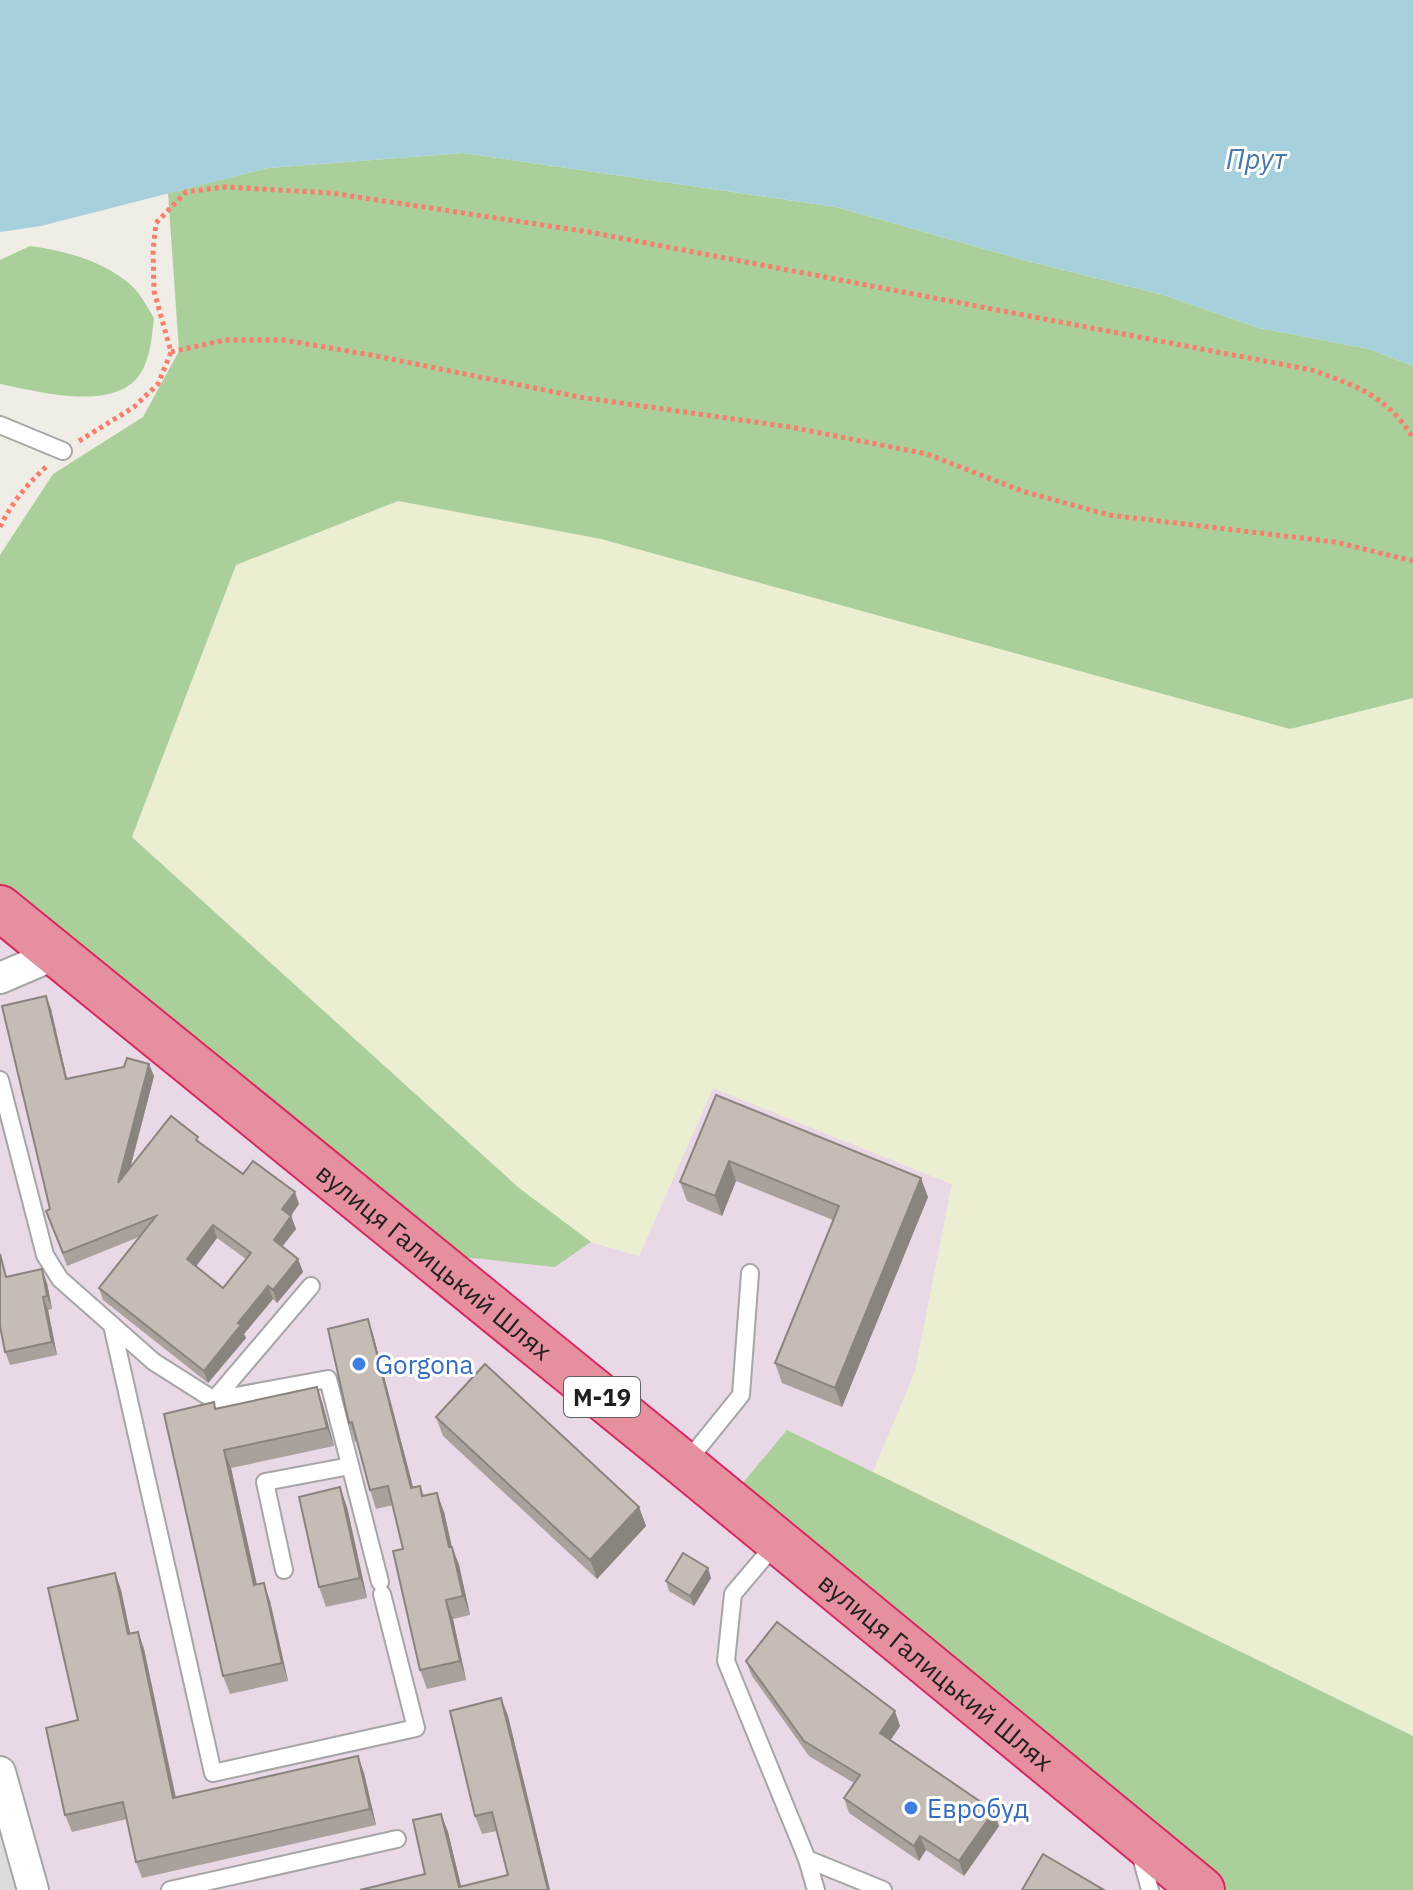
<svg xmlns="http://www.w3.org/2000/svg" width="1413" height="1890" viewBox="0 0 1413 1890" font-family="'IBM Plex Sans',sans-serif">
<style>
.residential{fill:#dddcdc}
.industrial{fill:#e9d8e5}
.farmland{fill:#eceed1}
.forest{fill:#aacf9b}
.water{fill:#a7d0dd}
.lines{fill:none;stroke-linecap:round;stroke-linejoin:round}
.lane-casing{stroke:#a6a6a6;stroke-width:20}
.street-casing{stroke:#a6a6a6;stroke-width:34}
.highway-casing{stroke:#d92762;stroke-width:48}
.path{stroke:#f87e6e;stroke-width:5;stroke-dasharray:4 4;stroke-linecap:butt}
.lane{stroke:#fff;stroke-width:16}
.street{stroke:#fff;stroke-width:30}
.highway{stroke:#e68f9e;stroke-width:44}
.wall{fill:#a9a29c;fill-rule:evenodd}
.shaded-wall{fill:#8a847f}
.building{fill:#c5bcb5;stroke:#8a847f;stroke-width:2;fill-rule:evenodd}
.shop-dot{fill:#3f7fe0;stroke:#fff;stroke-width:3}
.labels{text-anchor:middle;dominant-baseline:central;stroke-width:6;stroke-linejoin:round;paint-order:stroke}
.shield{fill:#fff;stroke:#626262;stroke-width:2}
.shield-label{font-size:24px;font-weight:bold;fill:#1f1f1f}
.street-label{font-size:26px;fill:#1f1f1f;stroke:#fff}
.shop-label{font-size:26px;fill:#366cbe;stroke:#fff;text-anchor:start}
.water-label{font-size:28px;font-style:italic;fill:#4977a7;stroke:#fff}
</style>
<rect width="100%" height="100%" fill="#f0ede6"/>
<!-- residential -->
<path class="residential" d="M0 1794 27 1890H0Z"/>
<!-- industrial -->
<path class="industrial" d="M0 896 555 1267 591 1242 639 1256 713 1088 952 1184 915 1372 873 1472 787 1430 1210 1890H27L0 1794Z"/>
<!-- farmland -->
<path class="farmland" d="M398 501 601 539 1290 728 1413 698V1736L873 1472 915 1372 952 1184 713 1088 639 1256 591 1242 519 1188 132 837 236 565Z"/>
<!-- forest -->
<g class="forest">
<path d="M463 153 836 207 1020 259 1164 295 1259 328 1369 349 1413 366V698L1290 729 601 539 398 501 236 565 132 837 519 1188 591 1242 555 1267 463 1257 0 896V555L53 474 143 417 179 351 168 193 268 168Z"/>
<path d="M30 246C66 251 105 261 133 287 141 295 148 308 154 318 152 334 151 352 144 367 123 415 40 392 0 384V260Z"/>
<path d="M787 1430 1413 1736V1890H1210L741 1485Z"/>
</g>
<!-- water -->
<path class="water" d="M0 0H1413V366L1369 349 1259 328 1164 295 1020 259 836 207 463 153 268 168 41 226 0 232Z"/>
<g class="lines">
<defs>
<g id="lane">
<path d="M0 425 63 451"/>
<path d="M0 1080 45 1255 60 1279 154 1362 214 1400 328 1379 380 1582"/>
<path d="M112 1325 213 1773 416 1728 382 1594"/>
<path d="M214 1400 311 1286"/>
<path d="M686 1463 741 1395 750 1273"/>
<path d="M777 1542 733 1594 726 1661 807 1859 816 1890"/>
<path d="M284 1570 265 1482 350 1466"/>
<path d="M1140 1853 1150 1890"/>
<path d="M807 1859 883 1890"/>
<path d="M170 1890 397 1839"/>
</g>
<g id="street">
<path d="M0 978 56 954"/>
<path d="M0 1772 33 1890"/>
</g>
<g id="highway">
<path id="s1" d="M0 908 685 1465 1202 1890"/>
</g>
</defs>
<!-- lane casing -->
<use href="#lane" class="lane-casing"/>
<!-- street casing -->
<use href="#street" class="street-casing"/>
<!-- highway casing -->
<use href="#highway" class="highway-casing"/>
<!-- path -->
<g class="path">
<path d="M171 352 225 340H284L371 355 579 397 790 427 927 454 1022 491 1109 515 1335 542 1413 561"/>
<path d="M79 441 134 407 158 384 171 352 154 291 153 251 156 223 186 192 225 187 331 193 589 232 1312 370C1357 386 1387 396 1413 438"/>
<path d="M0 527C11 504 27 484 46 467"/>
</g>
<!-- lane -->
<use href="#lane" class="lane"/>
<!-- street -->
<use href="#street" class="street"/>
<!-- highway -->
<use href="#highway" class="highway"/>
</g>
<!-- wall -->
<g class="wall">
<path d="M46 996 51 1009 67 1079 154 1076 130 1168 200 1143 243 1174 299 1204 291 1216 296 1229 282 1246 298 1259 303 1272 277 1303 273 1299 244 1334 246 1338 208 1383 103 1300 99 1288 139 1237 67 1266 46 1211 50 1209ZM217 1238 246 1259 223 1288 196 1266Z"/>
<path d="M716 1095 928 1197 842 1407 782 1383 775 1363 833 1220 736 1181 722 1216 687 1201 680 1182Z"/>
<path d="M7 1277 47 1283 52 1309 48 1310 57 1355 10 1365 5 1352Z"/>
<path d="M368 1319 374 1338 413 1487 420 1486 424 1496 444 1512 452 1547 459 1565 470 1615 453 1619 466 1680 427 1689 420 1670 403 1549 393 1505 376 1509 370 1490 357 1441 355 1442 349 1423Z"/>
<path d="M317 1387 323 1405 334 1446 231 1468 257 1585 270 1601 288 1681 230 1694 223 1676 214 1402 216 1409Z"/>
<path d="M436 1417 639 1507 646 1526 597 1579 443 1436Z"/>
<path d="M347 1507 367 1598 326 1607 319 1587Z"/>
<path d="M115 1573 121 1590 130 1634 138 1632 144 1649 176 1797 364 1773 376 1825 142 1878 136 1862 127 1819 72 1832 65 1815 78 1720Z"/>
<path d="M711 1578 694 1606 669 1591 666 1581Z"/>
<path d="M746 1661 900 1726 890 1741 999 1826 964 1876 926 1850 919 1861 849 1813 844 1798 854 1783 809 1756 752 1676Z"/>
<path d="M501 1698 508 1716 550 1890H360L425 1874 441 1814 448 1832 461 1887 508 1875 497 1831 482 1834 475 1816Z"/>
</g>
<!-- shaded-wall -->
<g class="shaded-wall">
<path d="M46 996 51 1009 70 1092 66 1079Z"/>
<path d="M149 1064 154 1076 123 1196 118 1183Z"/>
<path d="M729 1161 736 1181 722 1216 715 1196Z"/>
<path d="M921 1178 928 1197 842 1407 835 1388Z"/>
<path d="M295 1192 299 1204 286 1222 282 1209Z"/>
<path d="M291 1216 296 1229 278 1252 274 1240Z"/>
<path d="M213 1225 217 1238 192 1272 187 1259Z"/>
<path d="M298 1259 303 1272 277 1303 273 1290Z"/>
<path d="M42 1269 47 1283 52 1309 47 1296Z"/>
<path d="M268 1286 273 1299 244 1334 246 1338 208 1383 204 1371 238 1323Z"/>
<path d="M43 1297 48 1310 57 1355 52 1342Z"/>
<path d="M368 1319 374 1338 418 1506 411 1488Z"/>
<path d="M317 1387 323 1405 334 1446 327 1428Z"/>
<path d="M224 1450 231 1468 261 1603 254 1585Z"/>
<path d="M340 1487 347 1507 367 1598 360 1578Z"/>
<path d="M437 1493 444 1512 456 1566 449 1547Z"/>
<path d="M639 1507 646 1526 597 1579 590 1560Z"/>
<path d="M452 1547 459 1565 470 1615 463 1596Z"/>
<path d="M708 1568 711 1578 694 1606 690 1596Z"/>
<path d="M115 1573 121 1590 134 1651 128 1634Z"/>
<path d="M264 1583 270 1601 288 1681 282 1663Z"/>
<path d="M446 1600 453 1619 466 1680 460 1661Z"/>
<path d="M138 1632 144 1649 179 1814 173 1798Z"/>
<path d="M501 1698 508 1716 550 1890H548Z"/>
<path d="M895 1711 900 1726 885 1748 880 1733Z"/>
<path d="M358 1756 364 1773 376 1825 370 1809Z"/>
<path d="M994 1811 999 1826 964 1876 959 1861Z"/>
<path d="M441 1814 448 1832 462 1890H460Z"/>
<path d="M920 1836 926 1850 919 1861 914 1846Z"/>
</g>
<!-- building -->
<g class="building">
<path d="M46 996 66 1079 124 1067 127 1058 149 1064 118 1183 171 1116 198 1137 196 1140 243 1174 253 1161 295 1192 282 1209 291 1216 274 1240 298 1259 273 1290 268 1286 238 1323 241 1325 204 1371 99 1288 156 1216 63 1253 46 1211 50 1209 2 1006ZM213 1225 251 1253 223 1288 187 1259Z"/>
<path d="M716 1095 921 1178 835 1388 775 1363 839 1206 729 1161 715 1196 680 1182Z"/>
<path d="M0 1254 6 1277 42 1269 47 1296 43 1297 52 1342 5 1352 0 1326Z"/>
<path d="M368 1319 411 1488 420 1486 422 1496 437 1493 449 1547H452L463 1596 446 1600 460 1661 420 1670 393 1551 403 1549 388 1486 370 1490 352 1422 349 1423 328 1329Z"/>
<path d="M485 1364 639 1507 590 1560 436 1417Z"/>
<path d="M317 1387 327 1428 224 1450 254 1585 264 1583 282 1663 223 1676 164 1414 214 1402 215 1409Z"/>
<path d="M340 1487 360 1578 319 1587 299 1497Z"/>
<path d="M683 1553 708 1568 690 1596 666 1581Z"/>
<path d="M115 1573 128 1634 138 1632 173 1798 358 1756 370 1809 136 1862 123 1802 65 1815 46 1728 78 1720 48 1588Z"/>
<path d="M777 1622 895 1711 880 1733 994 1811 959 1861 920 1836 914 1846 844 1798 860 1775 804 1741 746 1661Z"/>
<path d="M501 1698 548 1890H360L425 1874 413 1820 441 1814 459 1887 508 1875 492 1812 475 1816 450 1711Z"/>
<path d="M1043 1854 1104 1890H1022Z"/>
</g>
<!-- markers -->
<g class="shop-dot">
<circle cx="359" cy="1364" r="8"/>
<circle cx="911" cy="1808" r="8"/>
</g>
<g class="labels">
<!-- shield labels -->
<rect class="shield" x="564" y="1377" width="76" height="40" rx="6"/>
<g class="shield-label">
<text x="602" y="1397">М-19</text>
</g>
<!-- street labels -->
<g class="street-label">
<text stroke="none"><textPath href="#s1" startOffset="560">вулиця Галицький Шлях</textPath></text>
<text stroke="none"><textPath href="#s1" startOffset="1208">вулиця Галицький Шлях</textPath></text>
</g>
<!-- shop labels -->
<g class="shop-label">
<text x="375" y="1364">Gorgona</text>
<text x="927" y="1808">Евробуд</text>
</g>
<!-- water labels -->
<g class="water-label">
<text x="1256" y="158">Прут</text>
</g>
</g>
</svg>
